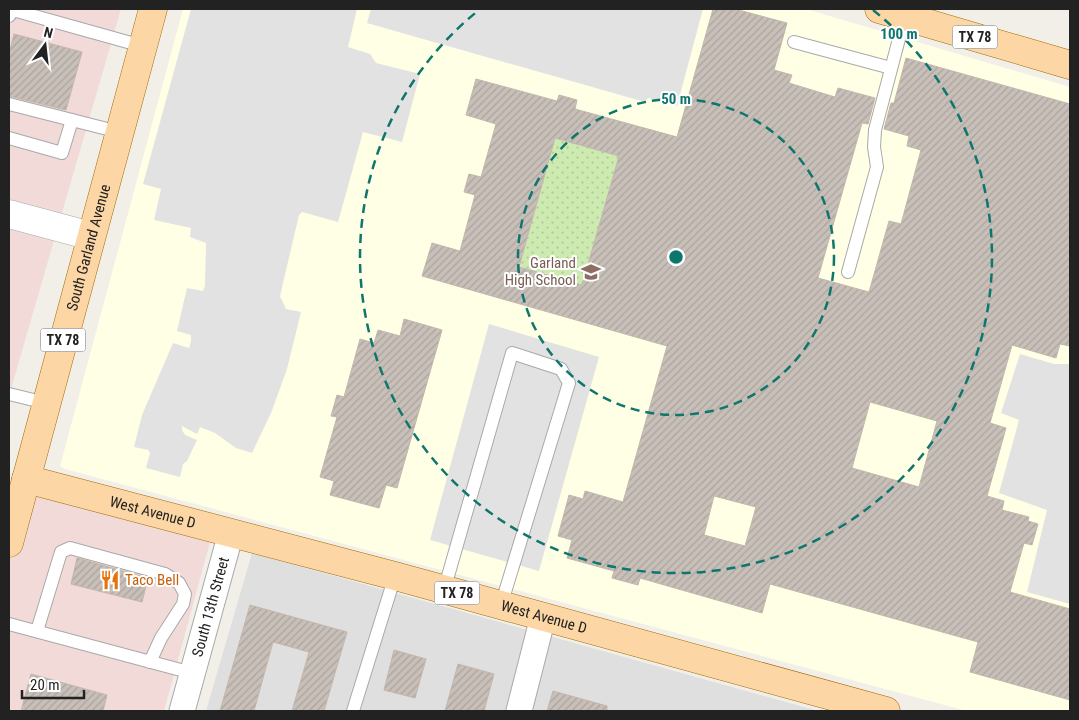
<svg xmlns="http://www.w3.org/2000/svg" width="1079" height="720" viewBox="0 0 1079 720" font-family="'Roboto Condensed',sans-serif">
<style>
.residential{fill:#e0dfdf}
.commercial{fill:#f2dad9}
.education{fill:#ffffe5}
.grass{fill:url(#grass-dots)}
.parking{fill:#e2e2e2}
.building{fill:url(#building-hatch);stroke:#c4b6ab;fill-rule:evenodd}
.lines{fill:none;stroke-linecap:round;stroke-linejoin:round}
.service-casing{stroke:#a9a9a9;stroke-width:14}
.minor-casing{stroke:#a9a9a9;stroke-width:27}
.tertiary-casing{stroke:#a9a9a9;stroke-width:29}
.primary-casing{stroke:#a06b00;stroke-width:29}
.service{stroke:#fff;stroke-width:12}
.minor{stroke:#fff;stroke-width:25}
.tertiary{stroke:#fff;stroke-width:28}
.primary{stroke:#fcd6a4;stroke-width:28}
.ring{fill:none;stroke:#0f766e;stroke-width:2.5;stroke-dasharray:9 6}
.labels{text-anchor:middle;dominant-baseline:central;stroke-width:4;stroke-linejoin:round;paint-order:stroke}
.shield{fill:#fff;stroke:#646464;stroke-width:1}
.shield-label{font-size:14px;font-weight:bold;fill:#222}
.street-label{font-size:15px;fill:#222;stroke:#fff}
.education-label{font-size:15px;fill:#785e54;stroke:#fff;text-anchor:end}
.food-label{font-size:15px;fill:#c56008;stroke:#fff;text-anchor:start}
.centre{fill:#0f766e;stroke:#fff;stroke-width:2.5}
.ring-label{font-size:15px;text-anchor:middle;font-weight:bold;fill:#0f766e;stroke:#fff;stroke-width:4;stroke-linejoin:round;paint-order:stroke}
</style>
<defs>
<pattern id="grass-dots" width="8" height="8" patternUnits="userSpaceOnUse" patternTransform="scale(1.25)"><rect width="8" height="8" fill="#cdebb0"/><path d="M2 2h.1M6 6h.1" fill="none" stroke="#b0c997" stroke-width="1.8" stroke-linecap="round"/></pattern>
<pattern id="building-hatch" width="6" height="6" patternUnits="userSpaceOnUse" patternTransform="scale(1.25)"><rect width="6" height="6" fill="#c7bfb8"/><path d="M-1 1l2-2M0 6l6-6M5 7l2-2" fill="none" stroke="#aba49e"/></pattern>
</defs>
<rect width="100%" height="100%" fill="#f2efe9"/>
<!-- residential -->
<path class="residential" d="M252 553 818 711H206Z"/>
<!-- commercial -->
<g class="commercial">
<path d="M9 9H121L9 396Z"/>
<path d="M9 489 210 542 164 711H9Z"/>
</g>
<!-- education -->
<path class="education" d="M183 9H806L1070 87V711H967L65 469 60 466Z"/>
<!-- grass -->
<path class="grass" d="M555 138 619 156 582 285 519 267Z"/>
<!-- parking -->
<g class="parking">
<path d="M191 9H357L348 47 370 54 376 63 420 74 402 142 363 132 338 222 302 212 299 215 280 296 286 309 301 312 287 369 271 413 252 453 236 448 215 433 200 427 197 434 182 426V430L185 435 197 440 187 461 183 464 180 477 146 468 150 453 148 450 134 447 142 415 173 343 189 348 191 341V335L177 331 187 288 203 291 205 286 206 243 190 237 191 228 154 220 161 189 143 184Z"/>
<path d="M371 9H703L677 106 648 98 645 102 367 23Z"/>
<path d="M489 324 599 357 539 571 430 540Z"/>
<path d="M1020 354 1054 364H1070V604L1027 592 1047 510 999 493 1019 420 1001 413Z"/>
</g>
<!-- building -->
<g class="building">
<path d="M713 9H735L787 23 774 70 792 75 789 83 835 97 838 88 875 98 868 124 862 123 818 278 869 292 889 221 901 224 921 150 907 146 909 136 884 129 891 103H894L906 58 1070 104V346L1060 344 1056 358 1012 345 990 423 1006 428 987 496 1004 501 1002 510 1029 517 1028 521 1038 524 1032 545 1024 543 1010 592 1070 609V700L970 672 978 642 770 584 762 613 640 578 638 585 612 578 614 571 567 558 572 540 558 536 569 495 583 499 585 491 623 502 667 346 422 276 432 243 460 251 475 195 464 192 469 174 481 177 496 124 466 115 476 79 557 101 559 95 577 100 575 109 677 137ZM555 138 619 156 582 285 519 267ZM870 402 937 421 919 487 852 468ZM714 496 756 507 745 546 704 535Z"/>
<path d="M14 34 82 52 66 110 9 96V54Z"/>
<path d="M404 319 442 330 397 488 386 485 379 508 330 495 334 481 320 477 337 417 331 416 337 395 344 397 360 339 374 343 378 330 400 336Z"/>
<path d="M77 558 148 578 142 602 71 584Z"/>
<path d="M250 605 347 632 324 711H292L309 652 273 642 254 711H220Z"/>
<path d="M394 650 426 659 415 698 384 690Z"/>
<path d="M458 664 494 674 484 711H445Z"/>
<path d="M31 674 107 695 103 711H21Z"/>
<path d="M553 691 607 706V711H547Z"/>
</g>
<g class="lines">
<defs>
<g id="service">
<path d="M9 16 13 10 142 46"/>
<path d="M794 42 891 68"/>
<path d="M9 104 119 132"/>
<path d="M9 138 62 153 72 120"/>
<path d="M848 272 877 167 874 147 875 130 905 16"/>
<path d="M9 394 46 403"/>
<path d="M444 590 512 353 561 369 569 383 501 605"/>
<path d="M9 624 192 673"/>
<path d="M37 631 61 552 70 548 165 574 179 583 185 594 183 604 161 638 150 662"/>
<path d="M353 711 395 576"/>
</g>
<g id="minor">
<path id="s1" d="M182 711 231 533"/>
<path d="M519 711 543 617"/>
</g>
<path id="tertiary" d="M9 214 91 236"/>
<g id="primary">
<path d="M879 9 1070 65"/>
<path id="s2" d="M26 479 395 576 886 711"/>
<path id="s3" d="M9 543 153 9"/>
</g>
</defs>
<!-- service casing -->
<use href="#service" class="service-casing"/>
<!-- minor casing -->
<use href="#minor" class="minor-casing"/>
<!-- tertiary casing -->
<use href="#tertiary" class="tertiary-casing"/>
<!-- primary casing -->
<use href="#primary" class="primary-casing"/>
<!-- service -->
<use href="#service" class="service"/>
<!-- minor -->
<use href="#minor" class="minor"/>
<!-- tertiary -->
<use href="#tertiary" class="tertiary"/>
<!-- primary -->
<use href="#primary" class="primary"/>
</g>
<!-- distance rings -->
<g class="ring">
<circle cx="676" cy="257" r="158"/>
<path d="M873 10A316 316 0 1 1 479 10"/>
</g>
<!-- icons -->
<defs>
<symbol id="school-bare" viewBox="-9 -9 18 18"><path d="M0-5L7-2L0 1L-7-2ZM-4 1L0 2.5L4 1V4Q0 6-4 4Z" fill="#8d6e63" stroke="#fff" stroke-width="2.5" paint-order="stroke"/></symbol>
<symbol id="restaurant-bare" viewBox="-9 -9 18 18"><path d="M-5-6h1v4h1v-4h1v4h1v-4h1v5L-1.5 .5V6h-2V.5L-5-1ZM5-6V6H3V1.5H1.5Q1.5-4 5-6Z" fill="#e8710a" stroke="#fff" stroke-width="2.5" paint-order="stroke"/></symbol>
</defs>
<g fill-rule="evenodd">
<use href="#school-bare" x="577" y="258" width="28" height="28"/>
<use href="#restaurant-bare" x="96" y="566" width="28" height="28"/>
</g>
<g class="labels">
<!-- shield labels -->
<g class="shield">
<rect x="952.5" y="25.5" width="45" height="23" rx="4"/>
<rect x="40.5" y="328.5" width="45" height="23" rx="4"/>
<rect x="434.5" y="581.5" width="45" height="23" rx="4"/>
</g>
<g class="shield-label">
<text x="975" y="37">TX 78</text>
<text x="63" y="340">TX 78</text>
<text x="457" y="593">TX 78</text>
</g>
<!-- street labels -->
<g class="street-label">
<text stroke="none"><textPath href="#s3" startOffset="306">South Garland Avenue</textPath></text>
<text stroke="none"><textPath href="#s2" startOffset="131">West Avenue D</textPath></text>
<text stroke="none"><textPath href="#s1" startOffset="108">South 13th Street</textPath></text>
<text stroke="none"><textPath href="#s2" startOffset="536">West Avenue D</textPath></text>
</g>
<!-- education labels -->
<g class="education-label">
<text x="576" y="263">Garland<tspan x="576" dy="17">High School</tspan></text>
</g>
<!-- food labels -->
<g class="food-label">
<text x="125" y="580">Taco Bell</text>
</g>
</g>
<circle cx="676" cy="257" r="8" class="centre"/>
<g class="ring-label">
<text x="899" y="39">100 m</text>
<text x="676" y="104">50 m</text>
</g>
<!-- border -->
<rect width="1079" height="720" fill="none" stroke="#222222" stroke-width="20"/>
<!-- north arrow -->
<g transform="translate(45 45) rotate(15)" stroke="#ffffff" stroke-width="4" paint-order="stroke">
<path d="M0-4L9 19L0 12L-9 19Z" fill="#222222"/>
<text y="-8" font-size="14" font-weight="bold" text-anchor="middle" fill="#222222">N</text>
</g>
<!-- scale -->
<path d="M22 690v8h62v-8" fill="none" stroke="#222222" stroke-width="2.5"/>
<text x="30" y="690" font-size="15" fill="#222222" stroke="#ffffff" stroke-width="4" paint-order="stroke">20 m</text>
</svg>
